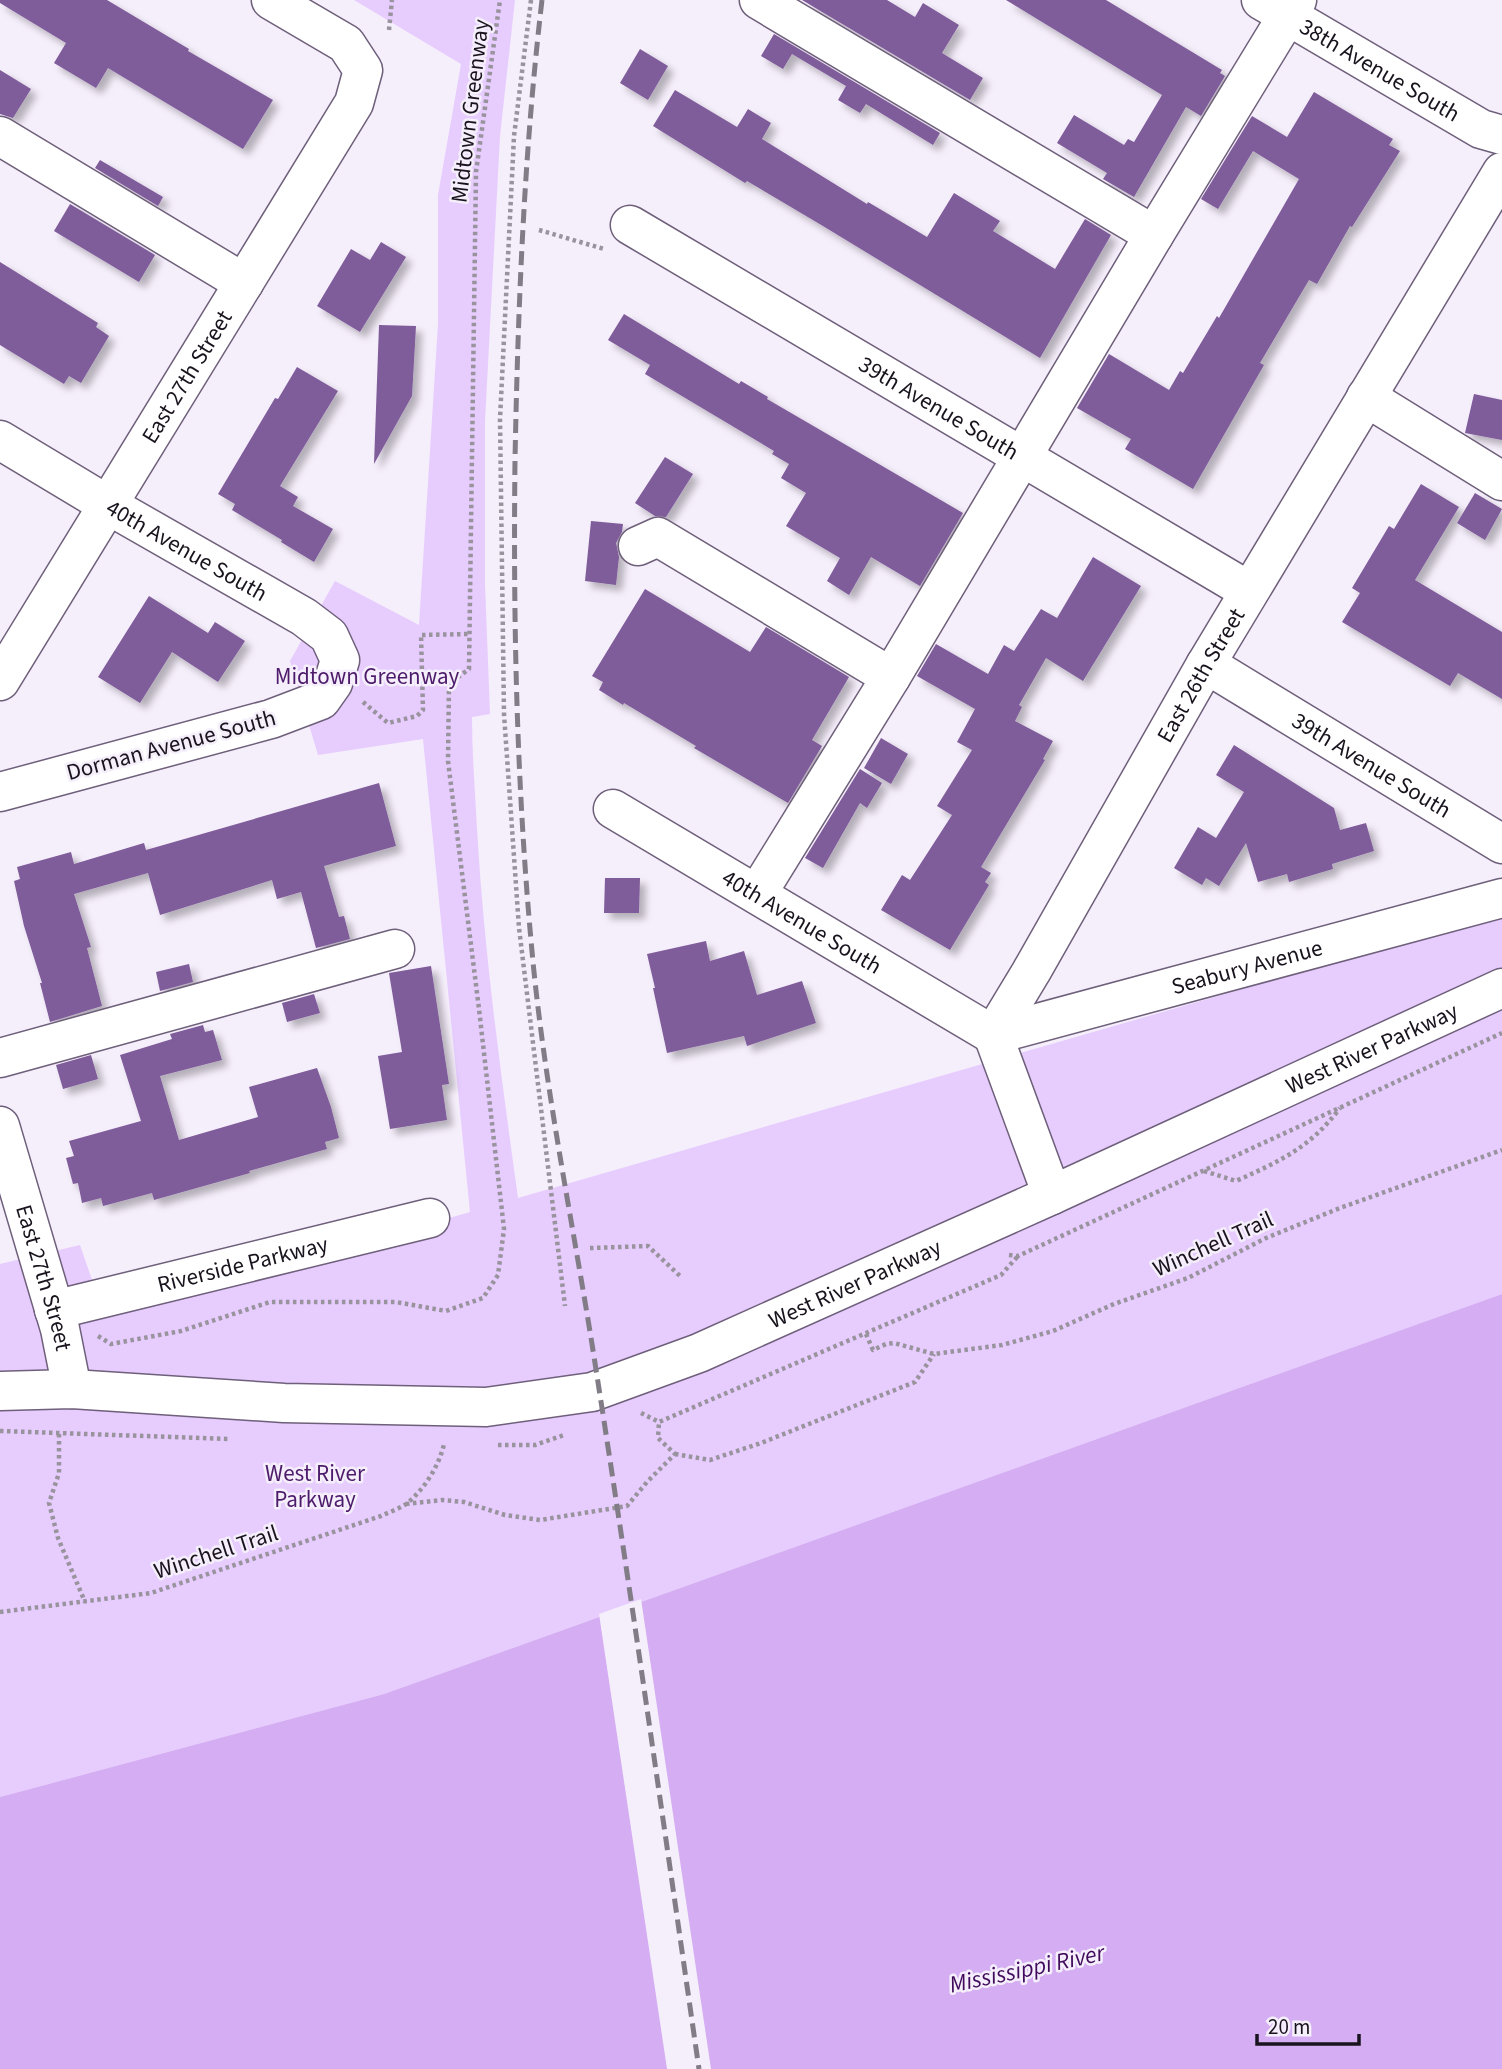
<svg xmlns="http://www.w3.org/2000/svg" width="1502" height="2069" viewBox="0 0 1502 2069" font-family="'Source Sans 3',sans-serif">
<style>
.green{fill:#e7ccfe}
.water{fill:#d4adf2}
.pier{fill:#f5eefb}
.building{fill:#7f5b9a;filter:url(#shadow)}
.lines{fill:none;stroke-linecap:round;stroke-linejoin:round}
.minor-casing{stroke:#6e5f7a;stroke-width:41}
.path{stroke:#99939e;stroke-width:4.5;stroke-dasharray:3.5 3.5;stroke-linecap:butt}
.minor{stroke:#fff;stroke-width:38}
.rail{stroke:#827c87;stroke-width:5;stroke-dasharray:14 7;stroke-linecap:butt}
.labels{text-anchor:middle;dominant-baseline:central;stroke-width:5;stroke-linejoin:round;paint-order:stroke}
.street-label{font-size:23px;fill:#19131d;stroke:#f5eefb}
.park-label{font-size:23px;fill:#4d1b6b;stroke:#f5eefb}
.water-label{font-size:24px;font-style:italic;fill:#400b5c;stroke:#f5eefb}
</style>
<defs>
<filter id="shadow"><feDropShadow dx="6" dy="6" stdDeviation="3.5" flood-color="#0004"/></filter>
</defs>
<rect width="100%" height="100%" fill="#f5eefb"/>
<!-- green -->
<path class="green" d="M354 0H515L500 136 485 421V585L490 714 472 717C472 754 475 791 477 829 484 953 501 1075 518 1198L1502 914V1294L384 1694 0 1797V1264L80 1245 105 1318 470 1212 423 739 318 755 290 661 335 581 419 625 438 324V195L461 64Z"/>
<!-- water -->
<path class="water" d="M1502 1294V2069H0V1797L384 1694Z"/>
<!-- pier -->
<path class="pier" d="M641 1599 711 2069H667L599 1614Z"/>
<!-- building -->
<g class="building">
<path d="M0 0H107L189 49 188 51 273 100 243 149 108 68 96 88 54 63 66 43 0 3Z"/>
<path d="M802 0H887L915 17 923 3 959 25 942 53 983 78 970 100Z"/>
<path d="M1006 0H1106L1222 70 1220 73 1225 76 1201 116 1186 107 1134 197 1103 179 1107 173 1057 143 1074 115 1124 145 1128 139 1134 142 1162 95Z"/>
<path d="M774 34 940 133 933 145 866 104 860 113 838 100 846 86 792 54 783 69 761 56Z"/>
<path d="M640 49 668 66 648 100 620 83Z"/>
<path d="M0 70 31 89 13 118 0 114Z"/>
<path d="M675 90 737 127 748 109 771 123 762 139 867 204 868 202 927 237 954 193 1000 221 993 231 1055 269 1085 219 1111 235 1040 358 823 226 747 181 745 183 653 126Z"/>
<path d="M1314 92 1393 139 1389 145 1400 151 1352 227 1350 226 1317 284 1309 280 1260 363 1264 365 1193 489 1125 449 1131 439 1077 408 1109 354 1169 390 1180 371 1183 373 1217 316 1219 318 1299 179 1253 151 1218 209 1201 199 1252 116 1287 137Z"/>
<path d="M100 160 163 197 158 206 95 168Z"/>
<path d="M70 204 155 255 139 282 54 231Z"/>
<path d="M381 242 406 257 360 332 317 306 351 249 370 260Z"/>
<path d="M0 262 98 323 96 327 109 336 81 383 69 376 64 384 0 345Z"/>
<path d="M624 314 739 384 741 381 768 397 767 399 963 513 920 586 871 557 849 595 827 581 840 558 786 526 806 493 781 478 789 464 772 454 774 451 645 374 650 365 608 340Z"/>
<path d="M379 325 416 326 412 396 374 464Z"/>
<path d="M297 367 338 391 280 486 298 497 293 506 333 529 314 562 281 542 282 540 232 510 235 504 218 494 275 398 278 399Z"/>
<path d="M1474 394 1502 400V440L1465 433Z"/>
<path d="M665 457 693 474 666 517 655 516 635 503Z"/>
<path d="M1421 484 1459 507 1415 580 1502 632V699L1458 673 1450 686 1342 622 1360 593 1352 588 1389 526 1394 529Z"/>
<path d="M1475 493 1502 509 1485 540 1457 523Z"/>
<path d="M591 521 623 524 622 532 616 543 619 557 616 585 585 581Z"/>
<path d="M1093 557 1141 586 1083 681 1046 658 1019 705 1022 707 1015 721 1053 741 1043 759 1045 760 981 867 991 873 985 882 989 885 950 950 881 910 902 875 910 880 952 815 937 806 972 750 957 742 975 709 917 676 936 644 988 674 1004 645 1014 651 1041 609 1057 618Z"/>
<path d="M645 589 750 652 766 627 849 677 812 740 822 746 788 803 694 748 696 746 624 703 623 705 599 690 603 682 592 676Z"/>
<path d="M149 596 208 633 215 622 245 641 218 682 172 652 140 703 98 677Z"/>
<path d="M881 738 908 754 891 784 864 768Z"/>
<path d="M1234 745 1334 808 1340 830 1366 823 1374 851 1332 864 1333 869 1289 882 1287 874 1258 882 1246 843 1219 886 1206 878 1202 885 1174 868 1198 827 1216 838 1244 792 1216 775Z"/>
<path d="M860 769 882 783 867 808 860 803 823 868 805 858Z"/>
<path d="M379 783 396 846 324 866 339 917 344 916 350 939 316 948 301 892 277 899 272 880 160 915 148 873 74 894 91 947 87 948 102 1006 50 1022 40 983H42L24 926 14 881 20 879 17 867 71 852 74 864 144 843 146 850Z"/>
<path d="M605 878H640L639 913H604Z"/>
<path d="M706 941 710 961 744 951 757 995 802 981 816 1023 747 1046 744 1036 667 1053 653 988H655L647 954Z"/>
<path d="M189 964 193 982 160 991 156 972Z"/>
<path d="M431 966 449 1084 442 1085 447 1120 390 1129 378 1056 402 1052 389 973Z"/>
<path d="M314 994 320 1013 287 1022 282 1003Z"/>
<path d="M203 1025 205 1032 213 1030 222 1060 160 1076 179 1140 258 1117 249 1087 317 1068 331 1107 339 1138 325 1142 327 1149 249 1171 250 1173 154 1200 152 1193 103 1206 101 1198 82 1203 78 1183 73 1184 66 1158 74 1156 69 1141 141 1121 120 1055 172 1039 170 1034Z"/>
<path d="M91 1055 98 1079 63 1089 56 1065Z"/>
</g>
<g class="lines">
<defs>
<g id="minor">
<path d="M759 0 1154 235"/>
<path id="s1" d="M1261 0 1481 129 1502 135"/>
<path d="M0 136 244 283"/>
<path id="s2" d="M630 225 1249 591"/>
<path d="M1366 397 1502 481"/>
<path id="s3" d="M0 440 108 505 304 617 329 636 340 660 333 683 321 700 271 719 0 792"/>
<path d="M638 546 658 537 891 677"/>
<path id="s4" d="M1206 664 1502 844"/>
<path id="s5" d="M0 681 354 103 363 70 346 44 271 0"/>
<path id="s6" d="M613 809 993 1035 1502 898"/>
<path d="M757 894 891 677 1154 235 1297 0"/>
<path d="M0 1058 395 949"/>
<path id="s7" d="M0 1126 60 1329 72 1389"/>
<path id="s8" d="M1052 1195 993 1035 1031 972 1206 664 1502 172"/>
<path id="s9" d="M54 1310 430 1218"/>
<path id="s10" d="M0 1391 72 1389 284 1403 486 1407 592 1392 699 1353 1052 1195 1502 988"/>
</g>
</defs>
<!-- minor casing -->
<use href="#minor" class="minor-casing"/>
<!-- path -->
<g class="path">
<path d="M531 0 514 136 500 419 504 714 519 928 565 1306"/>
<path d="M389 30 392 0"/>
<path d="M539 230 604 249"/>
<path d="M363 702 388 723 417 716 423 710 421 635 470 634"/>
<path d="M1204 1171 1236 1181C1280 1161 1310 1148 1340 1108"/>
<path d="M590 1248 648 1246 680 1276"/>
<path d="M1009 1255 1018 1256 1502 1033"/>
<path d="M866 1334 873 1350 886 1344 894 1343 934 1354 1002 1345 1053 1331 1114 1304 1188 1278 1266 1238 1340 1208 1502 1150"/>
<path d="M98 1336 111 1344 181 1331 270 1302H396L446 1311 483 1298 498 1275 504 1229 479 1009 448 761 449 684 469 669 476 172 500 0"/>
<path d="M641 1413 659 1422 1001 1275 1018 1256"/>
<path d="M0 1431 230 1439"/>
<path d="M59 1434V1473L49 1503 58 1538 85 1602"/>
<path d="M498 1445H535L564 1435"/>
<path d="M675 1454 710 1460 761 1443 915 1382 934 1354"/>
<path d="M406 1504 442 1500 464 1502 505 1515 540 1520 627 1506 647 1482 675 1454 658 1438 659 1422"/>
<path d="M0 1612 151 1593 381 1516C389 1512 399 1509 406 1504 424 1490 439 1466 444 1444"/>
</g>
<!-- minor -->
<use href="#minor" class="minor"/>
<!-- rail -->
<path class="rail" d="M542 0C524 153 518 306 515 460 513 631 517 801 534 972 547 1097 572 1220 592 1344 630 1585 664 1827 699 2069"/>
</g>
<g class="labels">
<!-- street labels -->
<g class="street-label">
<text stroke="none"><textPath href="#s1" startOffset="138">38th Avenue South</textPath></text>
<text transform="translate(470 111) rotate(-83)">Midtown Greenway</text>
<text stroke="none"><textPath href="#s5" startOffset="357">East 27th Street</textPath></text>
<text stroke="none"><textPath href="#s2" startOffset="359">39th Avenue South</textPath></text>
<text stroke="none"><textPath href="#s3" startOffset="217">40th Avenue South</textPath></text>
<text stroke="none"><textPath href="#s8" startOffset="586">East 26th Street</textPath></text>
<text transform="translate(171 745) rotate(-15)">Dorman Avenue South</text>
<text stroke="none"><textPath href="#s4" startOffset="194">39th Avenue South</textPath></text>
<text stroke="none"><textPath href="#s6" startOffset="220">40th Avenue South</textPath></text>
<text stroke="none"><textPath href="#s6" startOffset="705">Seabury Avenue</textPath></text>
<text stroke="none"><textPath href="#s10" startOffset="1446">West River Parkway</textPath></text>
<text transform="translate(1213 1244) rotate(-24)">Winchell Trail</text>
<text stroke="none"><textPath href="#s9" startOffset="194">Riverside Parkway</textPath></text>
<text stroke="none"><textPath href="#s7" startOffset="158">East 27th Street</textPath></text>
<text stroke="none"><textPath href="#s10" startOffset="878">West River Parkway</textPath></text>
<text transform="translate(216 1552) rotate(-18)">Winchell Trail</text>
</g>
<!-- park labels -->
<g class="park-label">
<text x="367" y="676">Midtown Greenway</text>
<text x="315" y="1473">West River<tspan x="315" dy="26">Parkway</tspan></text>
</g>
<!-- water labels -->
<g class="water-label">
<text transform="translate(1027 1969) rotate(-12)">Mississippi River</text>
</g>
</g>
<!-- scale -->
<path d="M1257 2034v10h102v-10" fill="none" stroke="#19131d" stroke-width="3.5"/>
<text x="1268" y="2034" font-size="21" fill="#19131d" stroke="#f5eefb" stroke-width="5" paint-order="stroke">20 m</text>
</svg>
